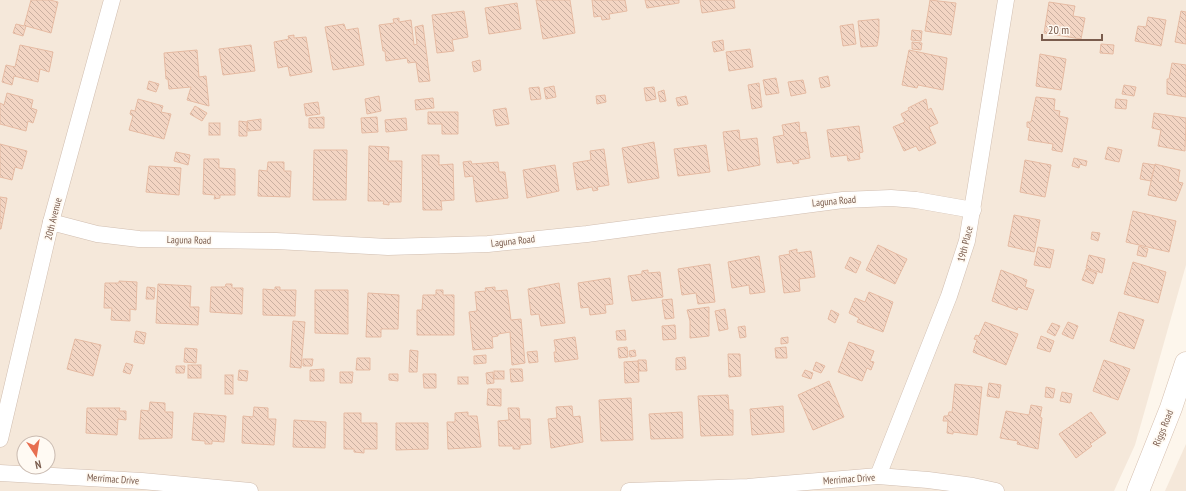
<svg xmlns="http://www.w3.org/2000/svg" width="1186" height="491" viewBox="0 0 1186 491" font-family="'PT Sans Narrow',sans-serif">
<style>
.residential{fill:#f5e8da;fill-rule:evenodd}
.building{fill:url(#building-back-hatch);stroke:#e6bba3}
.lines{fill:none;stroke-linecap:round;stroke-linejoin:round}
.street-casing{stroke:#d1beb0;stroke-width:17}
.secondary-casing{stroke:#d6c0b0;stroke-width:23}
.street{stroke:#fff;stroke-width:16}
.secondary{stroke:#fff;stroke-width:22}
.labels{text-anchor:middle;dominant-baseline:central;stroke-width:3.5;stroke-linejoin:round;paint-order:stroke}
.street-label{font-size:10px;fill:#7a5c4d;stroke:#fffaf3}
</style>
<defs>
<pattern id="building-back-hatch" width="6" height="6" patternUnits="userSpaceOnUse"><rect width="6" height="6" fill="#f3d5c3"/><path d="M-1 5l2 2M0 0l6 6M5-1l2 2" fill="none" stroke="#cab0a1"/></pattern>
</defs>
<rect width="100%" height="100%" fill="#fdf6ec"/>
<!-- residential -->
<g class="residential">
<path d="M0 0H1186V265L1135 445 1114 491H0ZM24 443H48V467H24Z"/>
<path d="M1186 444V491H1165Z"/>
</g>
<!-- building -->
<g class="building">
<path d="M31 0H50L58 2 51 33 26 26 23 36 13 33 16 24 24 26Z"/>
<path d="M536 0H570L575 33 543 39Z"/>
<path d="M592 0H625L627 11 609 14 610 19 602 20 601 16 594 17Z"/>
<path d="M645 0H679V3L647 8Z"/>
<path d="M700 0H734L735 8 702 13Z"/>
<path d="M930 0 956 3 951 35 925 31Z"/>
<path d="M1049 2 1075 6 1073 16 1085 18 1081 39 1044 33Z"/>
<path d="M517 3 521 29 489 34 485 8Z"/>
<path d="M464 11 468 37 452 40 454 51 437 53 432 15Z"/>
<path d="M1181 11 1186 12V44L1175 42Z"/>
<path d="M1148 17 1166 20 1161 46 1135 41 1138 26 1146 27Z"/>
<path d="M399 18V22L411 20 414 45 417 44 415 27 423 25 430 81 419 82 416 62 408 63 407 58 386 61 385 51H383L379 25 394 23 393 19Z"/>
<path d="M879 19V34L877 46 861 47 858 21Z"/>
<path d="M344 24 346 30 358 28 364 65 333 70 325 27Z"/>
<path d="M853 24 856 44 843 46 840 26Z"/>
<path d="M912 30 922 31 921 41 911 40Z"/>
<path d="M294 35V38L306 37 312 72 290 76 288 66 278 68 274 42 289 39 288 36Z"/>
<path d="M723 40 724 50 714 52 712 42Z"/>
<path d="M912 42 922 43 921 50 912 49Z"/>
<path d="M1101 44 1114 45 1113 54 1100 53Z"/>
<path d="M20 45 53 52 49 72 40 69 38 82 14 76 12 85 2 82 6 65 15 67Z"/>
<path d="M251 45 255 71 223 75 219 49Z"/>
<path d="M750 49 753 67 729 71 726 52Z"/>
<path d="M197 50 199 77 206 76 209 106 187 100 191 87 169 89 168 79H166L164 53Z"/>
<path d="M909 50 947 58 943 90 918 85 917 88 902 85Z"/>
<path d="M1040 54 1066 59 1061 90 1036 86Z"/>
<path d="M480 60 481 70 474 72 472 62Z"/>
<path d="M1172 63 1186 65V97L1167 94V79H1169Z"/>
<path d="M828 76 830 86 821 88 819 78Z"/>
<path d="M776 78 779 93 766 95 763 80Z"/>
<path d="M803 80 806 93 791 96 788 82Z"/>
<path d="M149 81 159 84 156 92 147 89Z"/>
<path d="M759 83 762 107 752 109 748 85Z"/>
<path d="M1124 85 1136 87 1134 96 1122 94Z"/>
<path d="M554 86 556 97 546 99 544 88Z"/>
<path d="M539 87 541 99 531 100 529 88Z"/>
<path d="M654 87 656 99 646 101 644 88Z"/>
<path d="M664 90 666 101 660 102 658 92Z"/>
<path d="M7 93 33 100 31 108 37 110 33 123 28 121 26 131 0 124V103L4 105Z"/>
<path d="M605 95 606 102 597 104 596 96Z"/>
<path d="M379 96 381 111 367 114 365 99Z"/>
<path d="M686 96 688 104 678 106 676 98Z"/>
<path d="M1036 97 1055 99 1054 110 1060 111 1059 116 1068 118 1062 152 1052 150 1053 144 1028 140 1030 128 1027 127V122H1031Z"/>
<path d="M433 98 434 108 416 110 415 100Z"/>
<path d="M138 99 163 106 161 112 171 114 164 139 129 130 133 116 130 114 131 110 135 111Z"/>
<path d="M926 99 928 110 931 108 938 123 929 127 936 143 919 151 916 146 904 151 893 127 905 122 901 114 909 110 908 108Z"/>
<path d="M1116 99 1127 100 1126 109 1115 108Z"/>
<path d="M318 102 320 114 306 116 304 104Z"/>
<path d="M195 106 207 113 202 121 190 114Z"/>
<path d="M506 108 509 124 496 126 493 110Z"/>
<path d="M428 112H458V134H442V124H428Z"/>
<path d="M1154 113 1186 118 1185 151 1158 146 1161 130 1152 128Z"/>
<path d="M324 117V128H309V118Z"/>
<path d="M377 117 378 132 362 133 361 118Z"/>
<path d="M406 118 407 130 386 132 385 120Z"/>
<path d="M261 119V130L248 131 247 121Z"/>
<path d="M239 121 247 122V136H239Z"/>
<path d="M799 122 800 133 806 132 810 158 798 160 799 163 793 164 792 161 777 163 773 137 784 135 782 125Z"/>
<rect x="209" y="123" width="11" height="12"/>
<path d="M859 126 863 152 859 153 860 159 848 161 847 155 831 157 827 130Z"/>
<path d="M739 130 740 140 757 138 760 165 728 171 723 132Z"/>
<path d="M654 142 659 178 628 183 622 148Z"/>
<path d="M0 144 27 151 22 169 15 167 12 180 0 177Z"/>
<path d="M706 145 710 172 678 176 674 149Z"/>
<path d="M369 146 389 147 388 161H402L401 202H389V205L383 204 384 201H368Z"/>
<path d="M1108 147 1122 150 1119 162 1105 159Z"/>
<path d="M604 149 609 185 597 187 598 190 593 191 592 187 577 190 573 163 591 160 590 151Z"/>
<path d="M314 150H347L346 200H313Z"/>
<path d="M176 152 190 155 188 165 174 161Z"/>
<path d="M422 155H439V165L453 164 454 200 441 201 442 210H423Z"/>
<path d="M1074 158 1087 161 1086 166 1080 164 1079 168 1072 166Z"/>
<path d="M204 159H219V168L235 169V195H220V198L214 199 215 195 203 194Z"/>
<path d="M1025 160 1051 165 1045 197 1020 192Z"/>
<path d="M471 161 472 164 498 162 499 172H505L508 198 476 202 473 176 465 177 463 162Z"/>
<path d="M268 162H284V171H291L290 197 258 196 259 170 267 171Z"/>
<path d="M1143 163 1155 165 1151 181 1140 179Z"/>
<path d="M1155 164 1180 170 1178 182 1183 183 1176 201 1148 195Z"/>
<path d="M555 165 559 191 527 198 523 170Z"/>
<path d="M149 166 181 168 179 195 146 192Z"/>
<path d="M0 197 7 198 1 229H0Z"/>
<path d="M1133 211 1176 221 1169 252 1126 242Z"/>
<path d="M1014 215 1040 220 1034 252 1008 246Z"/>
<path d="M1092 232 1100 233 1098 241 1091 239Z"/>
<path d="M878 245 907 259 895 284 866 270Z"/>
<path d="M1139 246 1148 249 1146 257 1137 255Z"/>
<path d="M1038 247 1054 250 1050 268 1034 265Z"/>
<path d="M797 249V253L811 251 815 277 799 279 800 291 784 293 779 256 790 254 789 251Z"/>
<path d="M1089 255 1105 259 1102 273 1086 268Z"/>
<path d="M759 256 765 292 750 294 749 285 732 288 728 262Z"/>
<path d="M850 257 861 262 856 273 845 268Z"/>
<path d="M1133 262 1166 272 1158 303 1124 294Z"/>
<path d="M710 264 715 302 698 304 696 293 682 295 678 269Z"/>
<path d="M1086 269 1097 273 1093 284 1082 280Z"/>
<path d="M648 270V273L660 272 663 297 632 301 628 276 642 274V271Z"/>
<path d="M1001 270 1027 280 1025 287 1034 290 1027 310 1018 307 1017 310 992 301Z"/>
<path d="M610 278 613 304 605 305 606 313 590 315 589 307 581 308 578 283Z"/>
<path d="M119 281 137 282 136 310 130 309V321L111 320 112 308H104L105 283H119Z"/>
<path d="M559 283 565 323 541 326 539 314 531 315 528 289Z"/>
<path d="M158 284 191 286 190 307H199L198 325 156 323Z"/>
<path d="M226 284H232V288H243L242 314 210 312 211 287H225Z"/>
<path d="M147 287 155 288 154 299H146Z"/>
<path d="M275 287H280V290H296L295 316 263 315V289L275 290Z"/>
<path d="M495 287V291L507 290 511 320 521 319 525 363 512 365 510 332 498 334V336L492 337 493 348 473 350 469 312 477 311 475 292 486 291 485 288Z"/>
<path d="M315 290H348V334L315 333Z"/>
<path d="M436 290H443V295H454V335H417V310H422L423 295H436Z"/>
<path d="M869 292 893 302 883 332 857 322 859 318 849 313 855 298 865 302Z"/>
<path d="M368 293 399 295 398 329H381V337H366Z"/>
<path d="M672 299 674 318 665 319 662 300Z"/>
<path d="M709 307V336L690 338V321L687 310Z"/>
<path d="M725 309 728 329 719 331 715 311Z"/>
<path d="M831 310 839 314 835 323 828 319Z"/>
<path d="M1119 312 1144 320 1134 349 1110 341Z"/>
<path d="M293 321 305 322 301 368 290 367Z"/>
<path d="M985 322 1018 334 1006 365 973 352 977 340 974 339 976 335 979 336Z"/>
<path d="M1068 322 1078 326 1073 339 1062 334Z"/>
<path d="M1052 323 1060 326 1055 336 1047 332Z"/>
<path d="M675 325 676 339 663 340 662 326Z"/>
<path d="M745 326 746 337 740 338 738 327Z"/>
<path d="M625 330 626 340H617L616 331Z"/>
<path d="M136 331 146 333 144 344 134 342Z"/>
<path d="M1041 336 1054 341 1050 352 1037 348Z"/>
<path d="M575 337 578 359 555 362 554 352H556L554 340Z"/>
<path d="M788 337V343L781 344V338Z"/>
<path d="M75 339 101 345 93 376 67 369Z"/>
<path d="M849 342 874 351 870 361 874 362 871 370 867 368 862 381 838 372Z"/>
<path d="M627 347 628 357 619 358 618 348Z"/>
<path d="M786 347 787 358H776L775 348Z"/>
<path d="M185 348 197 349 196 363 184 362Z"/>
<path d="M410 350 418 351 417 372H409Z"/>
<path d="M635 350 636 356 630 357 629 351Z"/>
<path d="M537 351 538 362 529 363 527 352Z"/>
<path d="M728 354H740L741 376 729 377Z"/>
<path d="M486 355V363L474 364V356Z"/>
<path d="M685 357 686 369 676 370V358Z"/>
<path d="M357 358H370V370H356Z"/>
<path d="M303 359H313L312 366H303Z"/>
<path d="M638 360H646L647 371H639Z"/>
<path d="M1104 360 1130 369 1118 400 1093 391Z"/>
<path d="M638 361 639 382 625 383 624 362Z"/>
<path d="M816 362 825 366 821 373 813 370Z"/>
<path d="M126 363 133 365 130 374 123 372Z"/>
<rect x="188" y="365" width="13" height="13"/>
<path d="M176 366H185L184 373H176Z"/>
<path d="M324 369V381H310V370Z"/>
<path d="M510 369H522L523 381 511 382Z"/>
<path d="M239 370 248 371 247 381 238 380Z"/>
<path d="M805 370 813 373 811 379 802 376Z"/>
<rect x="494" y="371" width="10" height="8"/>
<path d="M340 372H353L352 383H340Z"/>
<path d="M493 372 494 383 487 384 486 373Z"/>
<path d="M389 374H398V381L389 380Z"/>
<path d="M423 374H436V388H424Z"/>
<rect x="225" y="375" width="8" height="19"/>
<rect x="458" y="377" width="10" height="7"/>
<path d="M829 381 844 417 813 430 798 395Z"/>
<path d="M989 383 1001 385 999 398 987 396Z"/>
<path d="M955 384 982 387 977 435 953 432V434L947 433 948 421H943L944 416H948L949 412H952Z"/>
<path d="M1046 387 1055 389 1053 398 1045 397Z"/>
<path d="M488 389H501V406L487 405Z"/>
<path d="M1062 392 1072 394 1070 403 1060 401Z"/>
<path d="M728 395 729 410H733V435L701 436 698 396Z"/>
<path d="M631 398 633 440 601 441 599 400Z"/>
<path d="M150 402 165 403V412H173L172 438 139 439 141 410 149 411Z"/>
<path d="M1031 405 1042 407 1040 417 1042 418 1038 449 1017 444 1018 441 1000 438 1006 411 1029 415Z"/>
<path d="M572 406 573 417 580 416 583 442 551 448 548 419 557 418 556 407Z"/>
<path d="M783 406 784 432 752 435 750 409Z"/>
<path d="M254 407 268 408V419H276L274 445 242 443 243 416 253 417Z"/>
<path d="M87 408H120L119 411H126V420L118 419 117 435 86 433Z"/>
<path d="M508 408H519L520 419H530L531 444 520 445V449H513V446H499L498 421 509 420Z"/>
<path d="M468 412V416H477L481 447 448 449 447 422H455V413Z"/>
<path d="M682 412 683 438 651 439 649 414Z"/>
<path d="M1091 412 1106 433 1090 444 1092 446 1076 458 1059 434Z"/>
<path d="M194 413 226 416 224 442 212 441V444H205V441L192 440Z"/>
<path d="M344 413H361V423H377V449H364V453L354 452V449H344Z"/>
<path d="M294 420 326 422 325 448 293 447Z"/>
<path d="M396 423H428V449L396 450Z"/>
</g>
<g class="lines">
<defs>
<g id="street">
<path d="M51 222 97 234 139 239 276 241 388 247 488 244 587 234 843 200 891 198 916 200 973 210"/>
<path d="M0 439 51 222 112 0"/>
<path d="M0 473 142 481 250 491"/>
<path d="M878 476 949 296 967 241 1006 0"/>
<path d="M629 491 748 487 878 476 928 480 973 486 996 491"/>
</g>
<path id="secondary" d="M1138 491 1171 408 1186 363"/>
</defs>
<!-- street casing -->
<use href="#street" class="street-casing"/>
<!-- secondary casing -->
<use href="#secondary" class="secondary-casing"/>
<!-- street -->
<use href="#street" class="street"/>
<!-- secondary -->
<use href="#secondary" class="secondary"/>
</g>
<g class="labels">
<!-- street labels -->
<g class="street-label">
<text transform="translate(834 201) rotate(-5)">Laguna Road</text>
<text transform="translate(53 219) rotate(-76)">20th Avenue</text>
<text transform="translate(189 240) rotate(1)">Laguna Road</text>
<text transform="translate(513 241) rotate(-6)">Laguna Road</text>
<text transform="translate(965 244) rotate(-76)">19th Place</text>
<text transform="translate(1163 428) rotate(-68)">Riggs Road</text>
<text transform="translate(113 479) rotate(4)">Merrimac Drive</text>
<text transform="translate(849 479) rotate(-4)">Merrimac Drive</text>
</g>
</g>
<!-- north arrow -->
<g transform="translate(36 455) rotate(168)"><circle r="19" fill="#fffaf3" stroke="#cabbb1"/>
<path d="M0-3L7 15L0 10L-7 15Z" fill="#e76f51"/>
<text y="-6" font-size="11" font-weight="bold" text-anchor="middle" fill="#7a5c4d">N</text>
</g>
<!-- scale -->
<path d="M1042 34v6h60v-6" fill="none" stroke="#7a5c4d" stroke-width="2"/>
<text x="1048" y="34" font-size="12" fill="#7a5c4d" stroke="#fffaf3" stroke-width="3" paint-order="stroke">20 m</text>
</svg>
